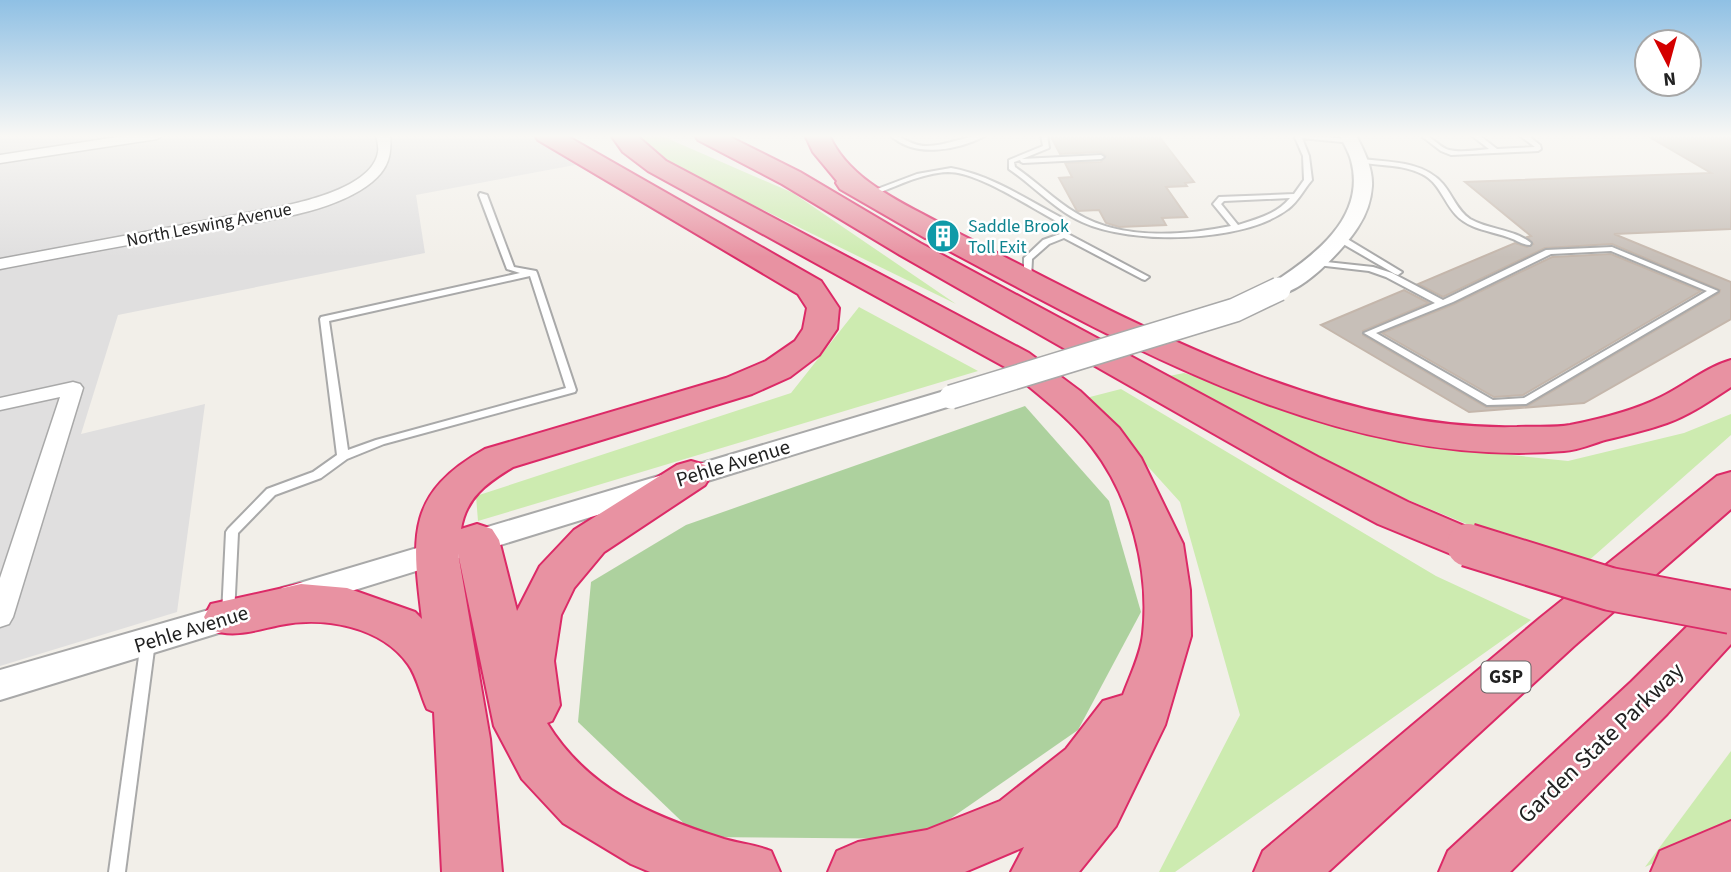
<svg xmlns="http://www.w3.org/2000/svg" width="1731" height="872" viewBox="0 0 1731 872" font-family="'Source Sans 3',sans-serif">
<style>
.residential{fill:#e0dfdf}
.grass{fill:#cdebb0}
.forest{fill:#add19e}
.building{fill:#c7bfb8;stroke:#c4b6ab;stroke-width:2}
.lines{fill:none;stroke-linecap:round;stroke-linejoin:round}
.service-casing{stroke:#a9a9a9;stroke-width:4}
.minor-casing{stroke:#a9a9a9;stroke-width:3}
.tertiary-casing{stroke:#a9a9a9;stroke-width:4}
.motorway-casing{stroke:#dc2a67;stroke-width:4}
.service{fill:#fff;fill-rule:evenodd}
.minor{fill:#fff;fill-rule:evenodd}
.tertiary{fill:#fff;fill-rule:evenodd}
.motorway{fill:#e892a2;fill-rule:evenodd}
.tertiary-bridge-casing{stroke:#a9a9a9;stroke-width:26;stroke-linecap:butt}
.motorway-bridge-casing{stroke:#dc2a67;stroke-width:46;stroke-linecap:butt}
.tertiary-bridge{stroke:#fff;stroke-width:23}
.motorway-bridge{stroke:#e892a2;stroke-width:42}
.labels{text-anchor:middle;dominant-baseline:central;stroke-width:5;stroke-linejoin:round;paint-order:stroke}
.far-street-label{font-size:18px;fill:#222;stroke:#fff}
.far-culture-label{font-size:18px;fill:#0d838f;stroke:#fff;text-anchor:start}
.shield{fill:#fff;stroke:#646464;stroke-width:2}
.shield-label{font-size:19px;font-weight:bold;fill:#222}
.street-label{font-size:21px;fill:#222;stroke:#fff}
.near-street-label{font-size:24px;fill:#222;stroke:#fff}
</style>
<rect width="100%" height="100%" fill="#f2efe9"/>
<!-- residential -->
<path class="residential" d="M0 135H528L580 164 416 195 425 253 118 315 81 434 205 404 177 612 0 666Z"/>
<!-- grass -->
<g class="grass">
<path d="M636 135 662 136 793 193 956 304 663 161Z"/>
<path d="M859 307 978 371 478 521 476 496 791 393Z"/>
<path d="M1184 373 1425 446 1568 461 1684 433 1731 414V435L1578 570 1275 445 1159 378Z"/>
<path d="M1121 389 1436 576 1531 620 1175 872H1159L1240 715 1180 502 1086 398Z"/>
<path d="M1731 751V829L1645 867Z"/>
</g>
<!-- forest -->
<path class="forest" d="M1025 406 1109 501 1141 612 1078 730 921 839 698 837 578 722 591 582 686 525Z"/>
<!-- building -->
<g class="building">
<path d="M1050 135H1158L1194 182 1185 183 1187 186 1166 187 1187 217 1162 218 1166 225 1119 227 1106 223 1099 210 1077 211 1059 178 1072 177 1065 163 1101 162 1106 156 1101 152 1060 154Z"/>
<path d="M1646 135H1731V229L1614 234 1731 282V319L1584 403 1469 412 1321 325 1404 290 1429 303 1363 331V335L1486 407 1527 406 1719 293 1720 290 1612 244 1545 248 1443 297 1418 284 1515 243 1527 247 1533 244 1527 237 1531 236 1465 182 1711 173Z"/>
<path d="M1611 254 1701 291 1523 395 1494 397 1382 333 1454 304 1552 257Z"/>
</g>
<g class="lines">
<defs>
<g id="service">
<path d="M890 135C902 135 910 146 926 146 948 146 966 135 987 135 959 150 915 159 890 135Z"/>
<path d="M1041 135H1047L1049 148 1022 159 1101 155 1104 157 1101 159 1023 163 1021 162 1020 160 1014 162 1015 167C1036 181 1054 200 1076 213 1120 240 1182 236 1231 226L1213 204 1219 197 1294 194 1304 180 1303 156 1294 135 1352 139 1355 141 1352 143 1302 138 1309 156 1312 180C1304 189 1298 202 1288 209 1244 243 1131 245 1082 222 1055 210 1034 186 1009 169V160L1043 146ZM1290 198C1277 214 1257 219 1238 225L1221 204 1224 201Z"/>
<path d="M1420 135C1433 135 1438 147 1449 150 1461 153 1477 150 1489 149L1471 135H1479L1497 149 1535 147 1519 135H1527L1540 145 1541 149 1538 151 1451 155 1441 151Z"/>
<path d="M1361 159C1388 162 1424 161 1443 184 1453 196 1457 210 1470 219 1489 230 1514 229 1531 243L1530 245C1522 245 1517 240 1510 238 1492 231 1470 230 1456 215 1443 201 1440 183 1422 174 1402 164 1379 166 1359 162L1358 161Z"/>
<path d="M951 168C991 175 1026 199 1062 218L1068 234 1149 277 1145 280 1142 279 1064 238 1049 244 1032 259 1031 279 1027 282 1024 281V258L1043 240 1060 234 1056 221C1028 206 978 172 948 172 921 173 895 187 871 196L864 194 917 174Z"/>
<path d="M480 193 487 195 514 267 536 271 537 273 576 390 575 392 384 444 347 459 321 478 275 495 238 533 234 615 233 619 228 620 223 619 222 615 226 532 228 529 267 489 313 472 337 455 320 319 321 317 520 273 507 269 479 195ZM530 276 566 388 376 440 348 450 329 321Z"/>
<path d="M1338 237H1344L1402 272 1398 275 1395 274 1338 241Z"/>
<path d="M1612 247 1718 291 1526 404 1487 405 1364 333 1435 303 1386 277 1369 271 1317 265 1313 263 1317 261 1373 267 1392 273 1443 300 1546 250ZM1611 251 1707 291 1524 398 1493 400 1376 333 1453 302 1551 254Z"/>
<path d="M148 637 153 638 155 642 125 872H109L141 642 143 638Z"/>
</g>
<g id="minor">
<path d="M130 135H164L157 139 0 163V155Z"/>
<path d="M376 135H390C392 155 388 169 372 182 330 216 251 222 199 232 133 244 66 256 0 269V259L284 206C311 200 373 185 378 152 379 147 377 140 376 135Z"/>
<path d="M73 382 80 384 83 388 13 617 9 624 0 627V578L60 397 0 410V398Z"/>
</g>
<g id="tertiary">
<path d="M1340 135H1356C1364 151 1373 168 1372 186 1371 201 1366 215 1358 227 1345 248 1297 300 1271 294L1268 289 1271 284C1313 257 1367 218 1351 160 1349 152 1343 143 1340 135Z"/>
<path d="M951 389 960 391 963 397 960 403 293 609 282 606 277 597 282 588 293 585Z"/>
<path d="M240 601 251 605 256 614 251 623 0 700V670Z"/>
</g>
<g id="motorway">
<path d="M535 135H565L821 281 839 308 837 329 819 355 790 377 752 394 513 467C487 483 466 497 461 529L477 524 492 529 499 540 517 611 540 566 574 530 677 465 691 461 705 465 711 475 705 485 604 552 574 588 561 615 554 661 560 705 552 721 547 723C588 790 652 816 724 839 741 844 753 844 771 851L780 872H650L631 864 563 823 522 779 494 726 458 553 490 739 502 872H442L434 712 427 709C421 696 417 676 408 664 381 626 323 616 280 625 256 630 235 638 211 630L204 617 211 604 301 584 347 588 415 612 422 619C412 537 405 494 485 449L726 378 766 361 795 341 803 329 807 308 798 294 538 140Z"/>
<path d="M611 135H636L666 161 1029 353 1080 391 1119 428 1141 458 1183 544 1190 590 1191 636 1165 725 1116 826 1079 872H1011L1024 847 965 872H828L837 851 858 842 927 830 1000 801 1066 749 1103 701 1123 695C1130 676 1141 654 1143 634 1150 571 1131 497 1092 447 1068 416 1035 392 1005 367L648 171 623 152Z"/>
<path d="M695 135H726L800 172 920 243 1318 457 1408 502 1483 534 1490 545 1483 556 1468 561 1378 524 1290 477 900 255 782 184 698 140Z"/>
<path d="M805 135H829C850 182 904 203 945 226L949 231 960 234C1127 319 1325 432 1517 427 1534 426 1553 428 1570 425 1600 419 1633 411 1661 397 1684 386 1706 367 1731 360V387C1711 400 1690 415 1667 423 1647 430 1626 435 1605 440 1592 444 1578 450 1564 451 1340 470 1131 347 940 246L936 240 925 238 840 189 836 183 837 181 813 152Z"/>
<path d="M1731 472V509L1574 646 1328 872H1254L1263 851 1540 618 1717 476Z"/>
<path d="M1731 594V644L1667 714 1510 872H1439L1448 851 1631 682 1714 600Z"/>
<path d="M1731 821V872H1651L1660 851Z"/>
</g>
</defs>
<!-- service casing -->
<use href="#service" class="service-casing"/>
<!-- minor casing -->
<use href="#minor" class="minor-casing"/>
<!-- tertiary casing -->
<use href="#tertiary" class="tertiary-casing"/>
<!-- motorway casing -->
<use href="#motorway" class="motorway-casing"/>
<!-- service -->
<use href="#service" class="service"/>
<!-- minor -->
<use href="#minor" class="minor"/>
<!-- tertiary -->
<use href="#tertiary" class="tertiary"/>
<!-- motorway -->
<use href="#motorway" class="motorway"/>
<defs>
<path id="tertiary-bridge" d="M951 397 1235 310 1279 289"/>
<path id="motorway-bridge" d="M1468 545 1610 589 1731 612"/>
</defs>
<!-- tertiary-bridge casing -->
<use href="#tertiary-bridge" class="tertiary-bridge-casing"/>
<!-- motorway-bridge casing -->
<use href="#motorway-bridge" class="motorway-bridge-casing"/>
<!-- tertiary-bridge -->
<use href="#tertiary-bridge" class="tertiary-bridge"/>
<!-- motorway-bridge -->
<use href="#motorway-bridge" class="motorway-bridge"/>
</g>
<!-- sky -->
<linearGradient id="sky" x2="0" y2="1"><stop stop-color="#8fc0e4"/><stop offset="0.53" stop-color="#f9f8f5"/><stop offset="1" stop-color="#f9f8f5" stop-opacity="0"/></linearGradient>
<rect width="1731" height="257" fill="url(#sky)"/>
<!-- icons -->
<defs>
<symbol id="building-disc" viewBox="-11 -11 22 22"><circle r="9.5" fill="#0f9aa8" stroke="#fff"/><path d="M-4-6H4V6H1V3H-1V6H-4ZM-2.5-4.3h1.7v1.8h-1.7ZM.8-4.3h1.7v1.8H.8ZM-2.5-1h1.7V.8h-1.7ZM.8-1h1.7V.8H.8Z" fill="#fff"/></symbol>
</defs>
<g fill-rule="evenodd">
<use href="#building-disc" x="924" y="217" width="38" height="38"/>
</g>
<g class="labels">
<!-- far-street labels -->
<g class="far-street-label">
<text transform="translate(209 225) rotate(-11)">North Leswing Avenue</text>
</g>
<!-- far-culture labels -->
<g class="far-culture-label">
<text x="968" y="226">Saddle Brook<tspan x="968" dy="21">Toll Exit</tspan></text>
</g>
<!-- shield labels -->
<rect class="shield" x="1481.5" y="661.5" width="49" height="31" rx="5"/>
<g class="shield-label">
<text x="1506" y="677">GSP</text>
</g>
<!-- street labels -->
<g class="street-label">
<text transform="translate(733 463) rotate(-17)">Pehle Avenue</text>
<text transform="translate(191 629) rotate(-17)">Pehle Avenue</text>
</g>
<!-- near-street labels -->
<g class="near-street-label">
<text transform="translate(1601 743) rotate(-44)">Garden State Parkway</text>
</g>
</g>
<!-- north arrow -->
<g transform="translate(1668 63) rotate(174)"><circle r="33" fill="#ffffff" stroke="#a7a7a7" stroke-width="2"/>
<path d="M0-5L12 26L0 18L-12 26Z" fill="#d40000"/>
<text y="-10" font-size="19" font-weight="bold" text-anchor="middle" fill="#222222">N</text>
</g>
</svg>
